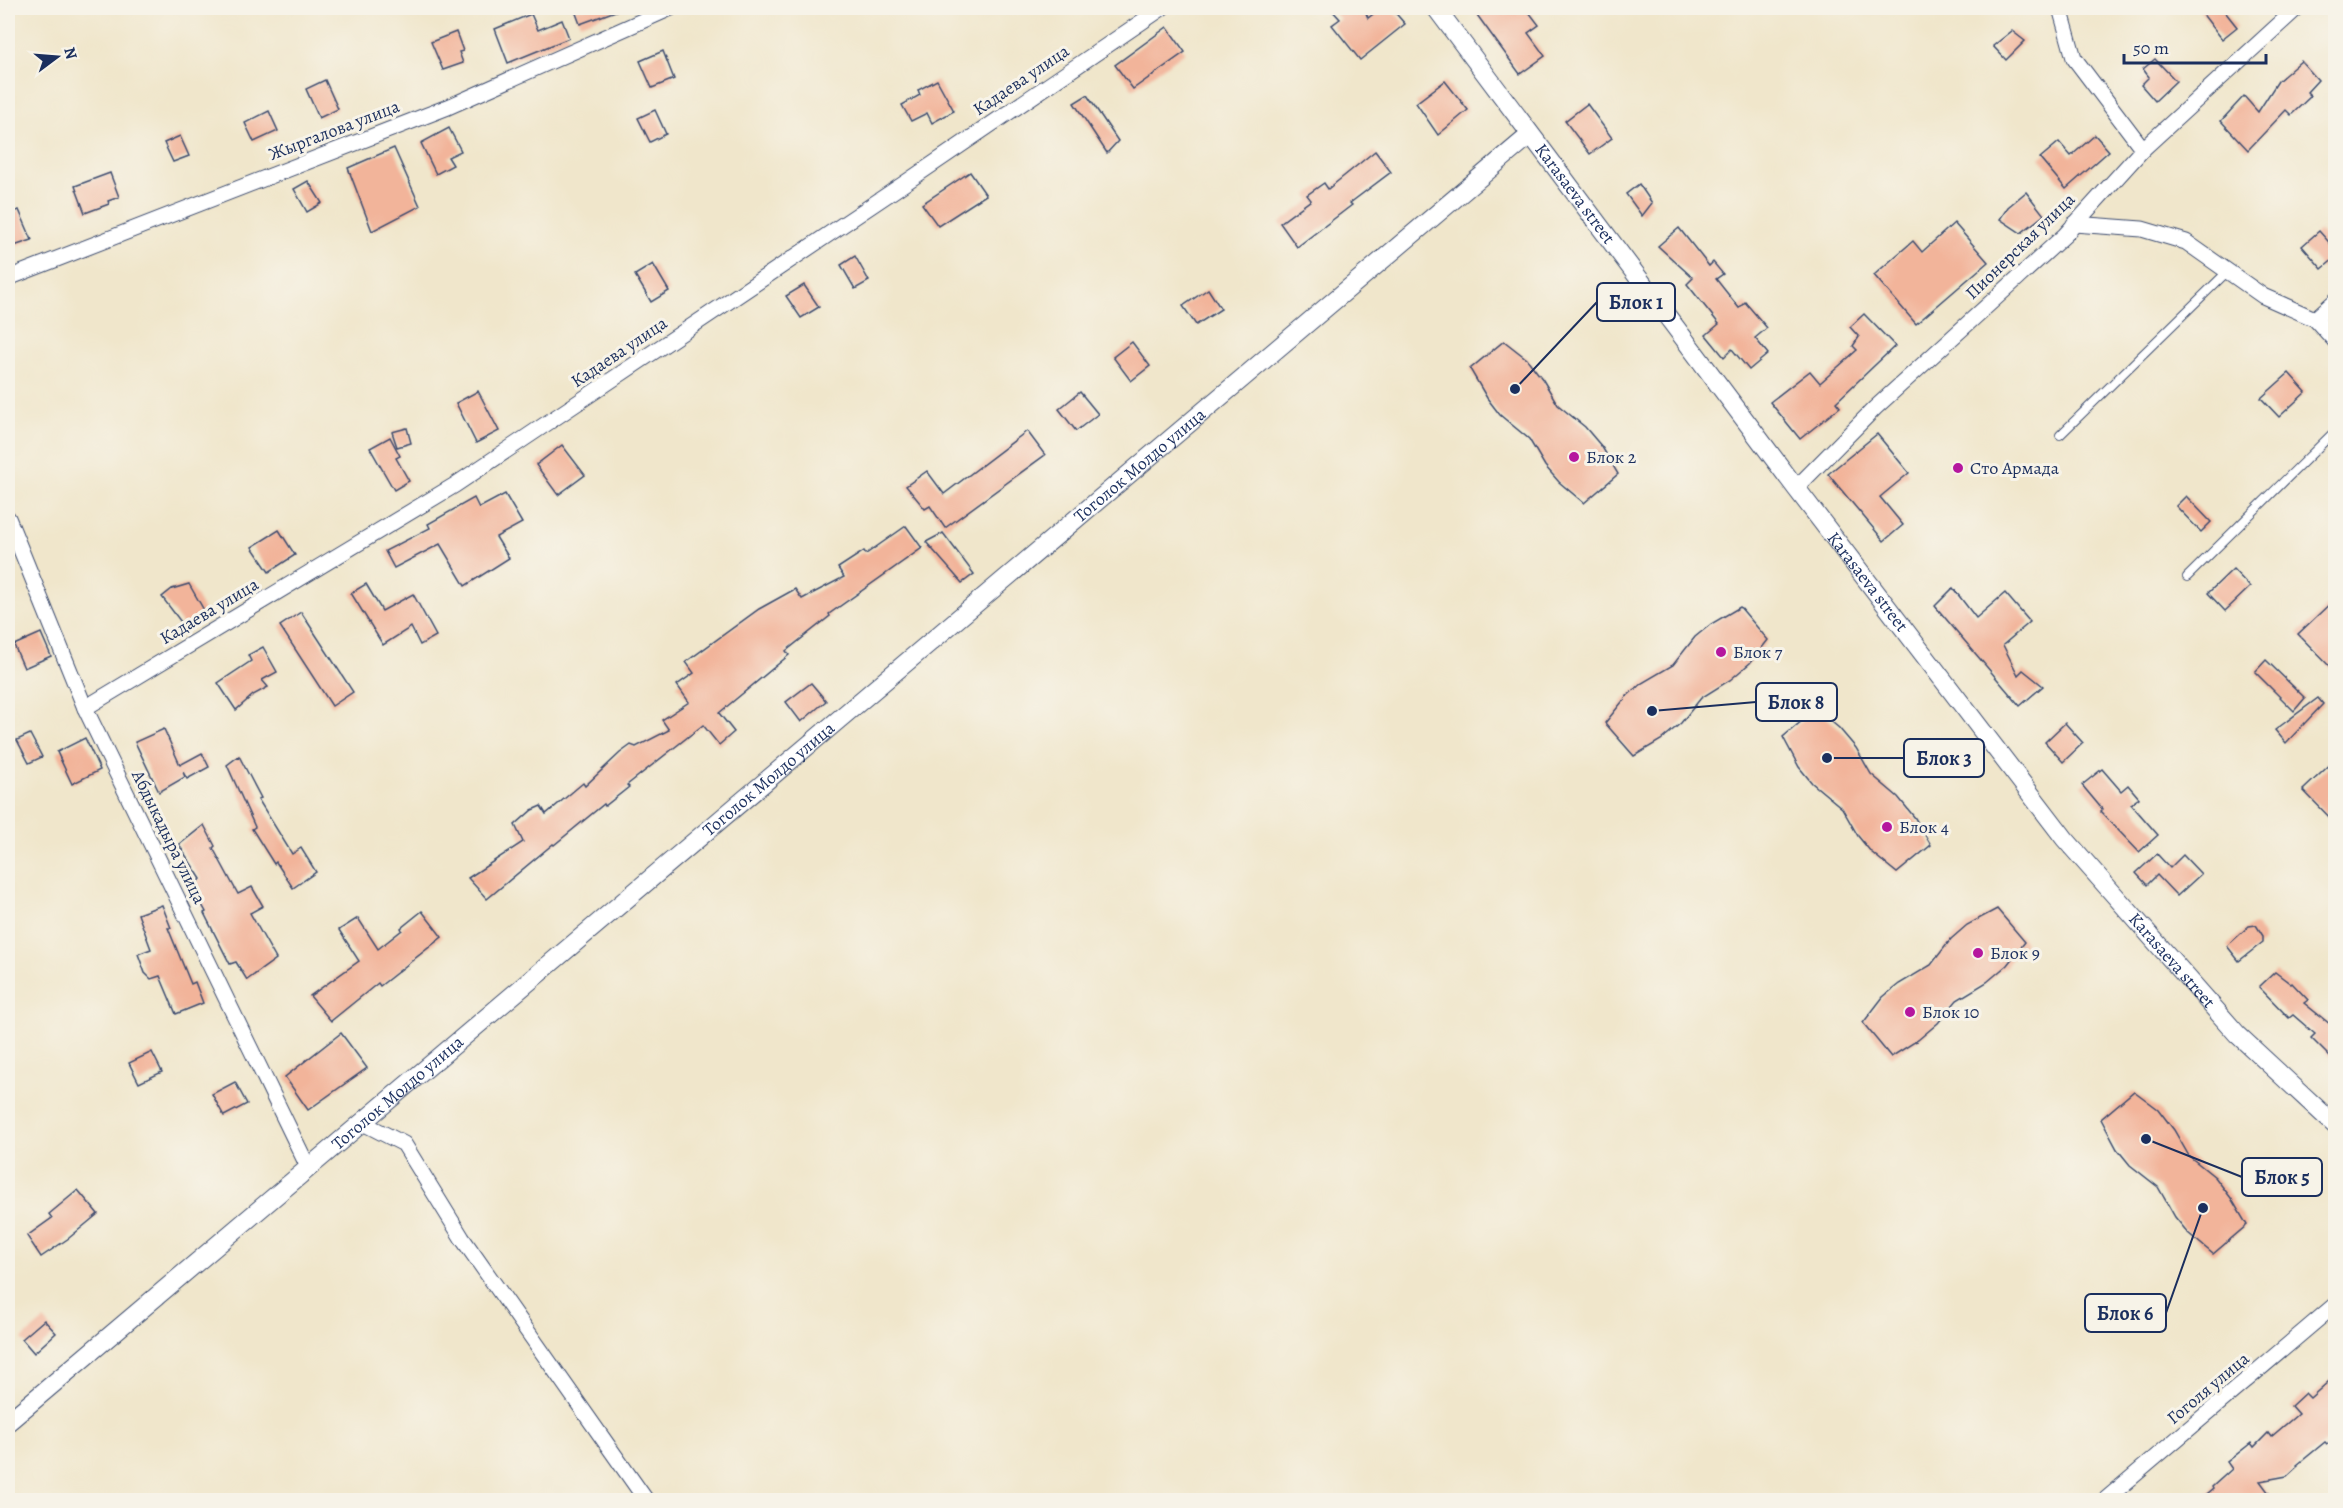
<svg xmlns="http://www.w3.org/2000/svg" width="2343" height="1508" viewBox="0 0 2343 1508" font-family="Alegreya,serif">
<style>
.building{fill:#f2b49a}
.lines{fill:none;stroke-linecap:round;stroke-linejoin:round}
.service-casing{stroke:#3b4a6e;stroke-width:10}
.minor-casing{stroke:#3b4a6e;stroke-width:17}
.tertiary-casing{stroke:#3b4a6e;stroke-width:20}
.service{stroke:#fff;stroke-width:8}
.minor{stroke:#fff;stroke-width:15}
.tertiary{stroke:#fff;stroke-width:18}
.poi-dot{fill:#b5179e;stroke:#f7f3e8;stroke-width:2}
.labels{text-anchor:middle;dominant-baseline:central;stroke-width:6;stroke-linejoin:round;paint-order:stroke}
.street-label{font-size:18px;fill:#1b2f5e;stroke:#f7f3e8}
.poi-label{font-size:18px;fill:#1b2f5e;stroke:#f7f3e8;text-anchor:start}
.leader{fill:none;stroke:#1b2f5e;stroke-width:2}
.callout-dot{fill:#1b2f5e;stroke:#f7f3e8;stroke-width:2}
.callout{fill:#f7f3e8;stroke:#1b2f5e;stroke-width:2}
.callout-label{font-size:20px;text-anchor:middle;font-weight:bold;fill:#1b2f5e}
</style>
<rect width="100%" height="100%" fill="#f7f3e8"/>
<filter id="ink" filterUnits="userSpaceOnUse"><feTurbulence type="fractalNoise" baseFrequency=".0167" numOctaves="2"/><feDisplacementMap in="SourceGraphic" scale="12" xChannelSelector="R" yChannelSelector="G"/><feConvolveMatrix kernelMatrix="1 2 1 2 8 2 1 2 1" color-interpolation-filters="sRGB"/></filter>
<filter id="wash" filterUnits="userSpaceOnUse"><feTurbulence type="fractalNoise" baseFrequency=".008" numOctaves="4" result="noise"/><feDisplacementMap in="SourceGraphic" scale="24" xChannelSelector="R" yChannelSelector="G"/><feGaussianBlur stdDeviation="1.35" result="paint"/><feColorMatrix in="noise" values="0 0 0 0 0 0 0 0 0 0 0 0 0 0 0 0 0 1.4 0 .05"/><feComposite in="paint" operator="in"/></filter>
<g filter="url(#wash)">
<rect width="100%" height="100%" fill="#f0e6cb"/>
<g id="blocks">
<!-- building -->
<g class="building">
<path d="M574 8H621V9L580 24Z"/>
<path d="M1330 8H1364L1368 18 1381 8H1391L1405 24 1360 60 1332 25 1340 19Z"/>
<path d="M1472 8H1515L1519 13 1526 8 1539 25 1528 33 1545 56 1520 74Z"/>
<path d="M2198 8H2222L2237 27 2222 39Z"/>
<path d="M531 14 538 30 562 20 569 38 508 63 495 29Z"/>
<path d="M1167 27 1185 52 1133 89 1115 65Z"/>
<path d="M2012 31 2025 41 2006 60 1993 46Z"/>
<path d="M456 32 463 51 459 52 463 63 443 70 431 42Z"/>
<path d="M663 51 674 79 652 88 640 61Z"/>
<path d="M2155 59 2176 81 2155 101 2141 85 2149 77 2143 69Z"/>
<path d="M2301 61 2318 80 2307 92 2311 96 2291 115 2286 110 2248 150 2221 121 2244 96 2258 112 2278 81Z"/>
<path d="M325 80 338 109 319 118 306 89Z"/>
<path d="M937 80 954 111 932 123 927 113 911 121 902 105 920 95 918 90Z"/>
<path d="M1445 81 1468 110 1438 135 1416 103Z"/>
<path d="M1087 95 1118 141 1107 153 1074 103Z"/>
<path d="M1587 104 1612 138 1590 154 1565 121Z"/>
<path d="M655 110 666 134 650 142 638 118Z"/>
<path d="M269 111 278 131 254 142 245 123Z"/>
<path d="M449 128 461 151 448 157 453 165 436 174 421 143Z"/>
<path d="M2095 135 2109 151 2066 189 2040 158 2059 142 2071 156Z"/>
<path d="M180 136 189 156 173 162 164 143Z"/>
<path d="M394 148 420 206 372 231 348 168Z"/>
<path d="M1375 151 1391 172 1350 203 1352 205 1297 247 1280 223 1311 200 1307 195 1324 183 1328 189Z"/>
<path d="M970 172 986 195 938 226 922 204Z"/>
<path d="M110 173 119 197 108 201 109 204 85 213 75 186Z"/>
<path d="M308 181 322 203 307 212 294 189Z"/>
<path d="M1639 184 1652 203 1642 216 1626 194Z"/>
<path d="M2026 192 2044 215 2021 233 2000 219 2008 207Z"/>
<path d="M19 210 32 240 8 248V214Z"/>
<path d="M1954 223 1988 262 1916 324 1874 275 1913 241 1922 252Z"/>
<path d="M1679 228 1709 266 1713 262 1723 274 1716 279 1739 308 1745 302 1767 328 1755 338 1768 354 1749 370 1732 349 1724 357 1706 335 1719 324 1687 284 1693 278 1658 246Z"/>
<path d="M2319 231 2336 250V257L2322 269 2302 246Z"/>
<path d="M855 256 869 281 855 289 841 265Z"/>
<path d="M653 264 669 291 651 302 635 275Z"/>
<path d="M804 285 819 307 801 318 786 296Z"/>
<path d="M1208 289 1221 309 1196 325 1183 306Z"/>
<path d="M1864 314 1895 346 1836 402 1840 407 1800 439 1770 402 1810 371 1820 383 1857 350 1853 346 1859 337 1850 327Z"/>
<path d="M1504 341 1527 359 1543 380 1558 405 1585 427 1602 447 1618 474 1584 503 1559 482 1545 466 1529 439 1500 415 1487 398 1470 369Z"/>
<path d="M1132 342 1150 366 1131 381 1113 357Z"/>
<path d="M2289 373 2306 392 2279 417 2261 398Z"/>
<path d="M478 391 499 431 476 443 456 403Z"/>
<path d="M1080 392 1098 414 1076 431 1059 409Z"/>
<path d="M407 428 411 443 397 447 392 432Z"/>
<path d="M1027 431 1045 455 945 528 930 506 925 509 906 486 927 471 944 494Z"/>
<path d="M1877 434 1909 473 1880 497 1903 525 1884 541 1828 474Z"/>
<path d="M390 437 400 456 396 458 409 481 394 490 370 448Z"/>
<path d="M562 445 585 475 558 495 536 465Z"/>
<path d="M505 494 522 523 496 537 509 558 465 586 440 544 394 568 385 551 430 528 428 524 474 498 479 508Z"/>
<path d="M2186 496 2211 522 2201 532 2176 506Z"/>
<path d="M906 526 922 548 829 614 830 616 786 651 789 655 719 713 734 732 719 745 703 725 627 785 629 787 605 806 604 804 554 845 553 844 487 899 468 878 523 842 515 825 532 810 541 806 546 814 583 783 585 786 620 753 631 745 636 747 669 730 662 720 689 702 677 685 694 673 686 662 759 609 795 589 802 599 844 577 838 568 864 551 866 554Z"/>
<path d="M279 530 295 555 269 572 252 547Z"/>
<path d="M943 533 974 574 962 583 926 542Z"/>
<path d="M2233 569 2250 587 2225 611 2208 593Z"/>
<path d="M189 584 205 612 184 626 162 597 172 589Z"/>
<path d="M366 584 382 611 413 594 436 636 420 645 411 627 383 645 351 593Z"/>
<path d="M1953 588 1976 618 2005 593 2030 622 2003 645 2018 675 2023 670 2043 686 2020 706 1935 606Z"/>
<path d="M2336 598V673L2298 634Z"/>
<path d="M1740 607 1768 640 1750 663 1730 680 1701 698 1681 723 1661 740 1634 756 1605 723 1626 697 1642 683 1673 665 1695 637 1711 624Z"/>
<path d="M301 612 353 692 332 706 280 626Z"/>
<path d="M41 633 51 656 24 668 14 645Z"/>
<path d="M263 647 277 672 262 680 268 687 253 695 236 710 218 683 251 661 248 655Z"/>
<path d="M2266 660 2305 698 2294 711 2255 672Z"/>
<path d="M811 683 826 701 801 722 786 702Z"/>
<path d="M2318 698 2323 704 2286 743 2275 730Z"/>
<path d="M1816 709 1839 728 1856 748 1871 774 1898 797 1915 818 1931 845 1897 873 1871 852 1858 836 1842 808 1812 783 1799 767 1783 737Z"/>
<path d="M2065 723 2083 743 2063 762 2045 742Z"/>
<path d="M164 729 180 765 202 753 209 767 187 779 183 772 185 777 159 792 135 742Z"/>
<path d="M30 734 42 757 29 763 17 740Z"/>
<path d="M85 738 100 770 72 784 57 752Z"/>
<path d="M239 756 261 798 258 799 292 854 301 848 316 872 293 888 276 862 274 864 252 829 255 827 227 765Z"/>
<path d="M2336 759V824L2303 790Z"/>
<path d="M2102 769 2121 791 2128 785 2139 798 2131 804 2158 835 2139 852 2100 811 2102 809 2082 785Z"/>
<path d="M204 825 215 846 213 848 238 894 252 887 263 906 250 913 276 959 247 980 236 962 230 964 204 913 206 912 191 885 201 879 179 845Z"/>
<path d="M2157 854 2170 868 2183 855 2201 874 2177 896 2157 875 2147 885 2136 873Z"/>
<path d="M162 905 171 928H168L191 984 195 982 203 1003 176 1014 160 976 151 979 145 973 138 954 151 949 138 914Z"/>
<path d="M1997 909 2025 942 2007 965 1987 982 1957 1000 1938 1023 1918 1040 1891 1057 1863 1023 1883 997 1899 984 1931 965 1951 939 1967 925Z"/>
<path d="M422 911 442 937 380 986 378 983 331 1021 310 996 359 961 339 930 358 918 378 949 402 930 401 928Z"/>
<path d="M2256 925 2263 936V942L2239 961 2227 946 2249 926Z"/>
<path d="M2275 972 2291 984 2292 983 2308 1000 2304 1003 2336 1029V1063L2311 1038 2315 1034 2293 1015 2289 1018 2259 987Z"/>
<path d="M341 1033 367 1068 308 1110 285 1077Z"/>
<path d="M152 1052 162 1072 139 1083 129 1063Z"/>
<path d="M235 1082 247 1104 224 1116 212 1094Z"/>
<path d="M2134 1091 2158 1109 2174 1130 2189 1156 2215 1177 2231 1198 2247 1225 2213 1254 2188 1233 2175 1217 2158 1187 2130 1165 2117 1149 2101 1119Z"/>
<path d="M78 1190 98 1214 69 1238 41 1257 27 1236 52 1218 49 1214Z"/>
<path d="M44 1320 56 1333 34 1353 22 1339Z"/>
<path d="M2336 1375V1437L2327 1444 2325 1442 2297 1465 2298 1466 2287 1476 2260 1481 2269 1493 2260 1500H2200L2213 1489 2212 1487 2232 1469 2227 1462 2251 1443 2254 1447 2268 1433 2271 1437 2298 1414 2291 1406 2305 1393 2310 1398Z"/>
</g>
</g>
</g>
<g filter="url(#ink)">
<use href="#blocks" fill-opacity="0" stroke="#3b4a6e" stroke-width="1.5"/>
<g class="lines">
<defs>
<g id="service">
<path d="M2060 435 2228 271"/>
<path d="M2187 577 2336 430"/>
</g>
<g id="minor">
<path d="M2060 8 2074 58 2143 149"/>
<path d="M2074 224 2142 229 2186 242 2263 296 2315 319 2336 342"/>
<path d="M8 278 448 107 671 8"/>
<path d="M2315 319 2336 300"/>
<path d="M1796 488 1875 408 2065 235 2143 149 2297 8"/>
<path d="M8 518 85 708 308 1167"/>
<path d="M85 708 455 485 902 185 1162 8"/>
<path d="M361 1122 404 1144 462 1238 646 1500"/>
<path d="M2105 1500 2336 1304"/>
</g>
<g id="tertiary">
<path id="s1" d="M1436 8 1796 488 2065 839 2237 1034 2336 1126"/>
<path id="s2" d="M8 1422 1530 135"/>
</g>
</defs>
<!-- service casing -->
<use href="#service" class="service-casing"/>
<!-- minor casing -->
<use href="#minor" class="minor-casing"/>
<!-- tertiary casing -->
<use href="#tertiary" class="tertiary-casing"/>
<!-- service -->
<use href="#service" class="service"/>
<!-- minor -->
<use href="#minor" class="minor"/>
<!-- tertiary -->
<use href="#tertiary" class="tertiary"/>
</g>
</g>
<!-- markers -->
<g class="poi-dot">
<circle cx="1574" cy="457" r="6"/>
<circle cx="1958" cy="468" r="6"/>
<circle cx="1721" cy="652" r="6"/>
<circle cx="1887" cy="827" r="6"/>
<circle cx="1978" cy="953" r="6"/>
<circle cx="1910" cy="1012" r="6"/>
</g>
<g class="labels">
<!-- street labels -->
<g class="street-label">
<text transform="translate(1021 80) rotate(-34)">Кадаева улица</text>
<text transform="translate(334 130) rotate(-21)">Жыргалова улица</text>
<text stroke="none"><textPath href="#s1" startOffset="232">Karasaeva street</textPath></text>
<text transform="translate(2020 246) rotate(-44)">Пионерская улица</text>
<text transform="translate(619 352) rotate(-34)">Кадаева улица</text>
<text stroke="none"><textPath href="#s2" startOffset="1482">Тоголок Молдо улица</textPath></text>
<text stroke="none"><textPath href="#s1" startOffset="718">Karasaeva street</textPath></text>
<text transform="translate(209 611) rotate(-31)">Кадаева улица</text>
<text stroke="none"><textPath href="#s2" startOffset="996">Тоголок Молдо улица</textPath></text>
<text transform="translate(169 837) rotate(64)">Абдыкадыра улица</text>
<text stroke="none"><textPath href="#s1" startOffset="1204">Karasaeva street</textPath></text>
<text stroke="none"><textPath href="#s2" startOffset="510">Тоголок Молдо улица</textPath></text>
<text transform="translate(2208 1388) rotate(-40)">Гоголя улица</text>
</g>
<!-- poi labels -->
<g class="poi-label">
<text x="1586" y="457">Блок 2</text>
<text x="1970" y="468">Сто Армада</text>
<text x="1733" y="652">Блок 7</text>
<text x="1899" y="827">Блок 4</text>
<text x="1990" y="953">Блок 9</text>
<text x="1922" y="1012">Блок 10</text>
</g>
</g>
<!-- callouts -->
<path class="leader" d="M1515 389L1597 302M1652 711L1756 702M1827 758L1904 758M2146 1139L2242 1177M2203 1208L2166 1313"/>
<g class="callout-dot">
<circle cx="1515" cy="389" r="6"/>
<circle cx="1652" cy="711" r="6"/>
<circle cx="1827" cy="758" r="6"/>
<circle cx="2146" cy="1139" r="6"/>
<circle cx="2203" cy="1208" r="6"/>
</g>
<g class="callout">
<rect x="1597" y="283" width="78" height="38" rx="6"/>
<rect x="1756" y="683" width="81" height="38" rx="6"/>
<rect x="1904" y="739" width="80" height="38" rx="6"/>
<rect x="2242" y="1158" width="80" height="38" rx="6"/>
<rect x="2085" y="1294" width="81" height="38" rx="6"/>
</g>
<g class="callout-label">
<text x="1636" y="309">Блок 1</text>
<text x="1796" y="709">Блок 8</text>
<text x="1944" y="765">Блок 3</text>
<text x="2282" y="1184">Блок 5</text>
<text x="2125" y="1320">Блок 6</text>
</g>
<!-- margin -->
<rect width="2343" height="1508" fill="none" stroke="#f7f3e8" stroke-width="30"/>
<!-- north arrow -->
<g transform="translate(57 57) rotate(74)" stroke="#f7f3e8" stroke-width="4.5" paint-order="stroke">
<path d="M0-4.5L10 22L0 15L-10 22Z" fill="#1b2f5e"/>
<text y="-9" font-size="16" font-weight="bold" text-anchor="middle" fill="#1b2f5e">N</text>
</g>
<!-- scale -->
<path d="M2124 54v9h142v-9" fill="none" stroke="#1b2f5e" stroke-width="3"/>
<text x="2133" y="54" font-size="18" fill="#1b2f5e" stroke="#f7f3e8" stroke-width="4.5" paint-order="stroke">50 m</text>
</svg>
